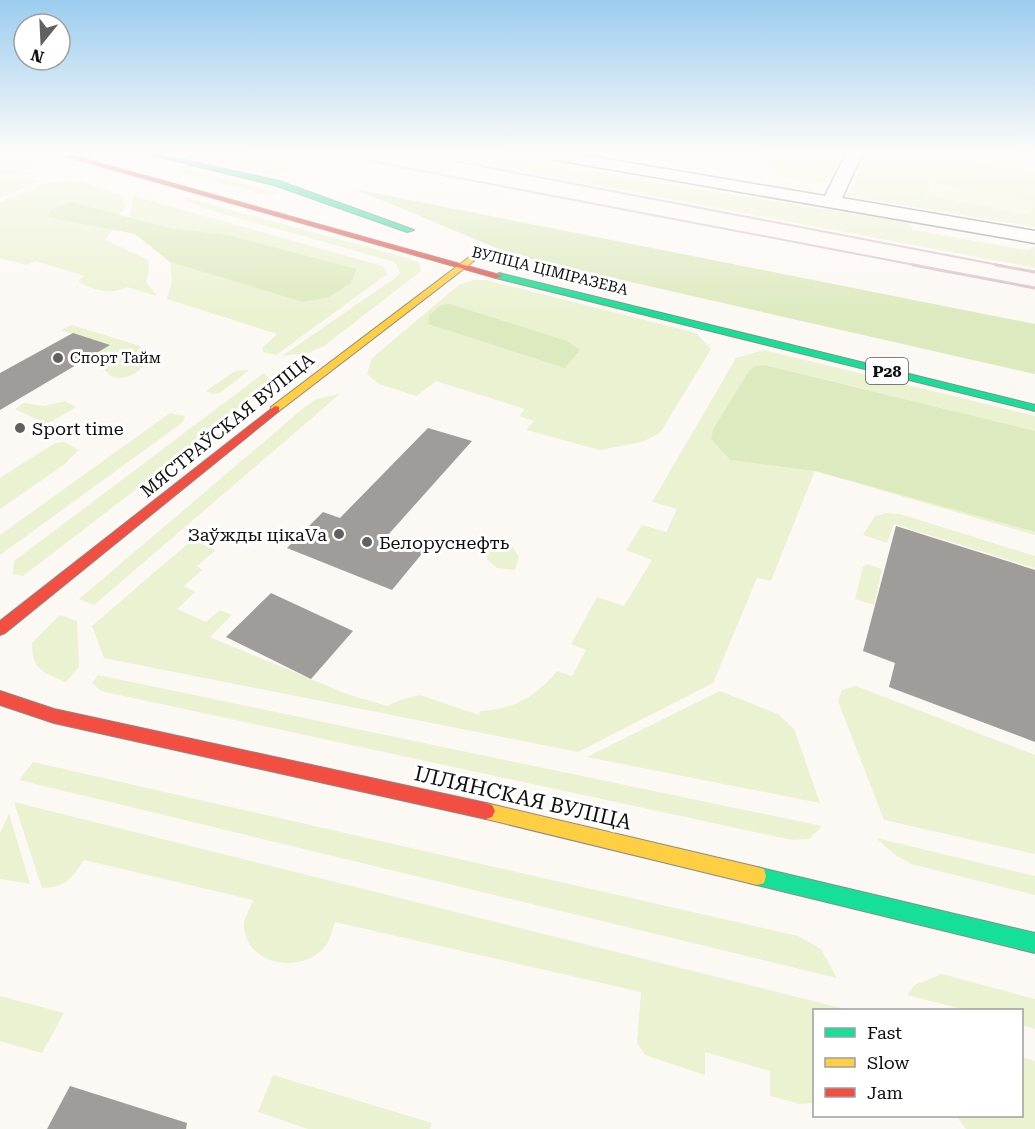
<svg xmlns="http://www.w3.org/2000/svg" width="1035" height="1129" viewBox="0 0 1035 1129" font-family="'Roboto Serif',serif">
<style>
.green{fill:#ebf2d2}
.forest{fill:#ddeabf}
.pitch{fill:#f4f6dc}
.building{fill:#9f9c99}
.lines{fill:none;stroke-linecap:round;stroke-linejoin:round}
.street-casing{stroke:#969492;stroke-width:3}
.fast-casing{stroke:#8c8b89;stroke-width:2}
.slow-casing{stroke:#8c8b89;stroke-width:2}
.jam-casing{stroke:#8c8b89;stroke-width:2}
.street{fill:#fffefd;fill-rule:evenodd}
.fast{fill:#16e098;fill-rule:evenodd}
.slow{fill:#ffcf43;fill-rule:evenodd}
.jam{fill:#f24e42;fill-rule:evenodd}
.rail-far1{stroke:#d9c4c8;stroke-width:2}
.rail{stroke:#d9c4c8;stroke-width:3}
.poi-dot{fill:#62615f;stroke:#fff;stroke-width:2}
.labels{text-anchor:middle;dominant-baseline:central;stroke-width:6;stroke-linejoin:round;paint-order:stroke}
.far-street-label{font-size:15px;fill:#0f0f0f;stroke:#fff}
.far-poi-label{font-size:15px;fill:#0f0f0f;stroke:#fff;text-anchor:start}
.shield{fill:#fff;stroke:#575757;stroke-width:1.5}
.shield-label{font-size:16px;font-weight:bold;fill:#0f0f0f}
.street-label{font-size:18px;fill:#0f0f0f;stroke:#fff}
.poi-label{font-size:18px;fill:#0f0f0f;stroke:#fff;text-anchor:start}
.near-street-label{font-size:21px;fill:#0f0f0f;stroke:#fff}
</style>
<rect width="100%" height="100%" fill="#fcf8f4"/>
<!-- green -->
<g class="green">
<path d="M186 154H243L272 159 271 162 293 168 277 176Z"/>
<path d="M433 154H474L907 222 913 230 1027 250 1035 246V268Z"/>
<path d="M758 154H796L821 157 823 154H842L825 184 781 177Z"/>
<path d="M862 154H943L1035 172V227L841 195 854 186 859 171 856 166Z"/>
<path d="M25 155 79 167 44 162 22 170 40 175 0 174V159Z"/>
<path d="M187 169 278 193 270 196 178 172Z"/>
<path d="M0 178 38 180 39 181 0 198Z"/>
<path d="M65 181H78L121 195 125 206 106 240 148 260 149 270 146 282 157 296 127 287C110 295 94 291 78 281L85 276 35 261 26 265 0 258V202L43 184Z"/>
<path d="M133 196 383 266 387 274 276 355 263 352 262 348 277 334 167 299 172 281 170 258 135 234 130 215Z"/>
<path d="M187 198 408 258 419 263 421 271 324 346 308 353 282 356 395 278 400 273 395 262 203 208 184 199Z"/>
<path d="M473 280H486L696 333 711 349 660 433 642 442 600 450 526 430 534 421 519 416 525 409 436 381 416 396 379 384 367 374 372 358 460 284Z"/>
<path d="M72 325 140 346 148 359C140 376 112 388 103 366L112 357 96 351 104 345 61 330Z"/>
<path d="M764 350 1035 416V431L766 365 754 366 713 429 711 439 730 460 815 471 1035 532V535L815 471 771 581 757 578 713 683 578 752 104 658 92 626 192 540 216 550 197 566 202 570 184 586 195 592 177 609 206 622 220 610 232 615 210 637 347 694 387 706 400 700 420 695 479 715 480 711C513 710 537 696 557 671L572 676 586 650 571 644 597 597 624 606 652 560 626 550 642 525 666 532 677 509 652 502 736 358Z"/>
<path d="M249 370 220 393 213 394 206 391 235 371Z"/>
<path d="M264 373 270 380 267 389 23 576 13 574 14 561Z"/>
<path d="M340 394 94 605 79 599 306 406 316 399Z"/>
<path d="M65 401 76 407 47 424 15 409 24 403 44 406Z"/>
<path d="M170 413 185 416 183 422 0 555V535Z"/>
<path d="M65 442 78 450 65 464 0 509V478L55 443Z"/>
<path d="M886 513 900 514 1035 556V568L894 524 887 543 863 535 875 516Z"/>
<path d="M489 539 512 546 519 557 515 570 497 568 487 559Z"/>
<path d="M867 564 882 569 874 605 855 599 863 567Z"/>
<path d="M60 615 77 621 79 667 66 682C43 672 32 671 32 643Z"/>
<path d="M98 675 822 826 809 839 792 840 101 691 92 683Z"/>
<path d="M856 686 1035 755V854L884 820 838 701 842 690Z"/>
<path d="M720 691 778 714 794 729 820 803 587 757Z"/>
<path d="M33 762 798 936 821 949 837 978 19 780Z"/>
<path d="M14 802 841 1008 842 1010H814V1103L800 1104 770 1096V1071L705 1052V1075L645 1055 637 1043 641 992 335 922C332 929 331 938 327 944 306 975 247 967 244 927 243 919 251 908 253 900L84 860C70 880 67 887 42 888Z"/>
<path d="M9 814 30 884 0 879V833Z"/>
<path d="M876 838 1035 876V895L911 864 894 854Z"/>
<path d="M942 974 1035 999V1029L1022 1025V1010H966L907 995 915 985Z"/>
<path d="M0 996 64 1013 42 1053 0 1041Z"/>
<path d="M1022 1057 1035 1061V1129H966L956 1116H1022Z"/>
<path d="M273 1075 432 1123 430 1129H308L258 1112Z"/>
</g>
<!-- forest -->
<g class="forest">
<path d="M355 189 1035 324V374L534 260 494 247Z"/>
<path d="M71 202 169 228 227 235 357 269 351 283 329 297 303 302 170 262 135 234 47 217 52 209Z"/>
<path d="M450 304 567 341 580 350 565 368 428 324 429 315 441 305Z"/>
<path d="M765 365 1035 431V532L815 471 730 460 711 439 713 429 749 371 754 366Z"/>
</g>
<!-- pitch -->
<path class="pitch" d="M932 183 1034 202 1030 215 925 195Z"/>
<!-- building -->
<g class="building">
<path d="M73 333 110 345 0 410V373Z"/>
<path d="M428 428 472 441 387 536 425 550 392 590 287 548 323 512 340 518Z"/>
<path d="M896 526 1035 570V742L889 687 895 663 863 651Z"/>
<path d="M271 593 353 631 311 679 226 637Z"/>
<path d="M70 1086 187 1123 186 1129H47Z"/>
</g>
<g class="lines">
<defs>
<path id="street" d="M543 154H577L825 196 846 154H862L842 198 1035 231V243L551 159Z"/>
<g id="fast">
<path d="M147 154H157L279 181 414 230 407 232 274 185Z"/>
<path d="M499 273 1035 405V411L496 278 495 276Z"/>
<path d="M757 867 1035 933V953L757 885 750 883 748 876 750 869Z"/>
</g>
<g id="slow">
<path d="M476 252 483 254 279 411H271V407Z"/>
<path d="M486 803 757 867 764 869 766 876 764 883 757 885 486 819 480 817 477 811 480 805Z"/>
</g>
<g id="jam">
<path d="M58 154H67L503 276 496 278Z"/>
<path d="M275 406 279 407V411L5 633 0 635V621Z"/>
<path d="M0 691 54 709 486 803 492 805 495 811 492 817 486 819 54 723 0 705Z"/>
</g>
</defs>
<!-- street casing -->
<use href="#street" class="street-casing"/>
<!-- fast casing -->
<use href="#fast" class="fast-casing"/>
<!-- slow casing -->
<use href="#slow" class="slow-casing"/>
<!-- jam casing -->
<use href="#jam" class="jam-casing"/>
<!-- street -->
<use href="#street" class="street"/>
<!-- fast -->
<use href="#fast" class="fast"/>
<!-- slow -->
<use href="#slow" class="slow"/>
<!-- jam -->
<use href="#jam" class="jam"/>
<!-- rail-far1 -->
<g class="rail-far1">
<path d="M333 154 920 266"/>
<path d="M418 154 1004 266"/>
</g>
<!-- rail -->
<g class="rail">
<path d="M913 265 1035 288"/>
<path d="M996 265 1035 272"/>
</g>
</g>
<!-- sky -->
<linearGradient id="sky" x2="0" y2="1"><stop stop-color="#9bccef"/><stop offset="0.49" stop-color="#fefcfa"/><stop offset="1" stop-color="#fefcfa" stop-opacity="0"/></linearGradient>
<rect width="1035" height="312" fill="url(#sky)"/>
<!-- markers -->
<g class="poi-dot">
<circle cx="58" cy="358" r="6"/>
<circle cx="20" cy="428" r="6"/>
<circle cx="339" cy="534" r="6"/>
<circle cx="367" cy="542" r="6"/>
</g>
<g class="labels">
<!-- far-street labels -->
<g class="far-street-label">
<text transform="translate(550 271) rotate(14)">ВУЛІЦА ЦІМІРАЗЕВА</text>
</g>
<!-- far-poi labels -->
<g class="far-poi-label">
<text x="70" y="358">Спорт Тайм</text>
</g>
<!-- shield labels -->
<rect class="shield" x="866" y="358" width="42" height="26" rx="4.5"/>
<g class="shield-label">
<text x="887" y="371">Р28</text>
</g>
<!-- street labels -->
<g class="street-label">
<text transform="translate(227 425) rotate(-39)">МЯСТРАЎСКАЯ ВУЛІЦА</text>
</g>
<!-- poi labels -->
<g class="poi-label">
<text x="32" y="428">Sport time</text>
<text x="327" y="534" text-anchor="end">Заўжды цікаVа</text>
<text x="379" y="542">Белоруснефть</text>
</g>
<!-- near-street labels -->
<g class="near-street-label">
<text transform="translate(523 798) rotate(13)">ІЛЛЯНСКАЯ ВУЛІЦА</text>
</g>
</g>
<!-- legend -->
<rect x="813" y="1009" width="210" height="108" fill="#ffffff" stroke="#9f9f9f" stroke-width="1.5"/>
<rect x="825" y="1028" width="30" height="9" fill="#16e098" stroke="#9f9f9f" stroke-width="1.5"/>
<text x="867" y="1039" font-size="18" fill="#0f0f0f">Fast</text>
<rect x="825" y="1058" width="30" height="9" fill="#ffcf43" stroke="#9f9f9f" stroke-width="1.5"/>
<text x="867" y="1069" font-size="18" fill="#0f0f0f">Slow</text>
<rect x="825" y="1088" width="30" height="9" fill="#f24e42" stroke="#9f9f9f" stroke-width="1.5"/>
<text x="867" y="1099" font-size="18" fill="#0f0f0f">Jam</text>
<!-- north arrow -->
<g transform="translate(42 42) rotate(198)"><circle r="28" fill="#ffffff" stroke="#9f9f9f" stroke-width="1.5"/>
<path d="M0-4.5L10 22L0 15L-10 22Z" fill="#62615f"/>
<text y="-9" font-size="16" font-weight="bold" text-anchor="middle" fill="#0f0f0f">N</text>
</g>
</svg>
